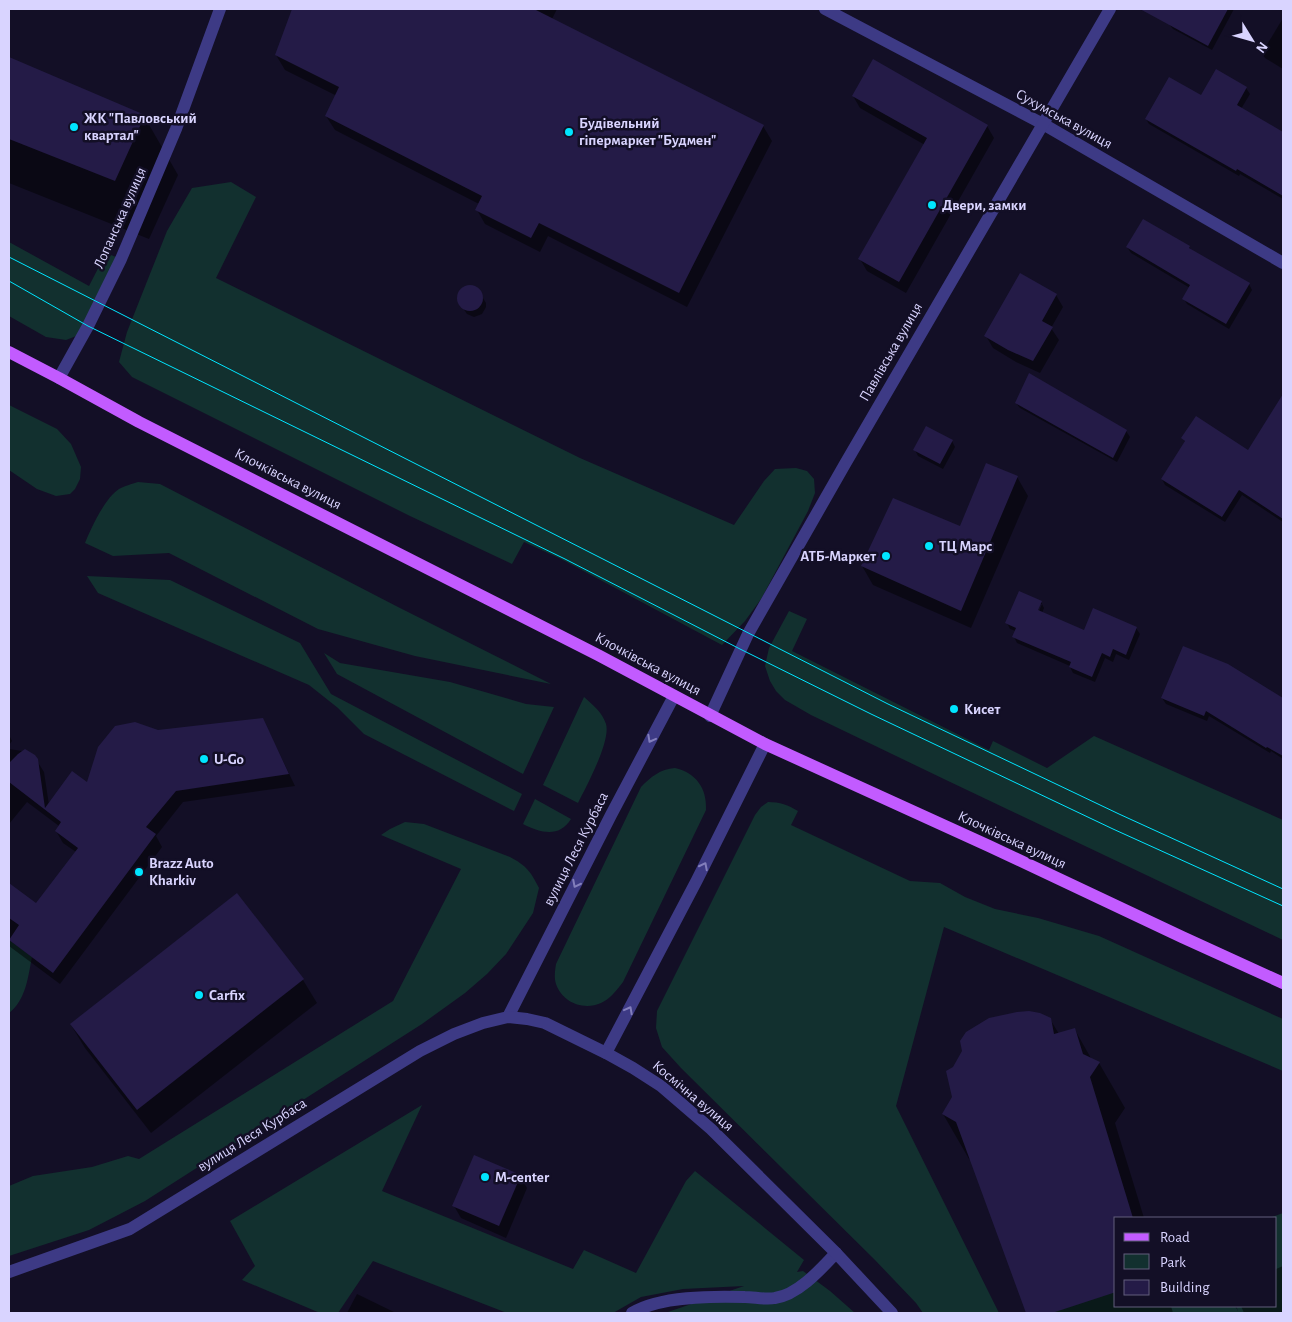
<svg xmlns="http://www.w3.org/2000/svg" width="1292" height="1322" viewBox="0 0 1292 1322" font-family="'Alegreya Sans',sans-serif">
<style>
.green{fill:#12302f}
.shadow{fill:#0007;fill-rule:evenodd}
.building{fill:#241b47}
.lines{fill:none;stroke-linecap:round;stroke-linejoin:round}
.minor{stroke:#3d3a85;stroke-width:12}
.tertiary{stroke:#3d3a85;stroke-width:12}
.primary{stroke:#c25bff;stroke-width:12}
.tram{stroke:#00e5ff;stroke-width:1}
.oneway{stroke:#837fbc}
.poi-dot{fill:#00e5ff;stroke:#130f26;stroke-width:2}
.labels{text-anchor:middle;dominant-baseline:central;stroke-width:5;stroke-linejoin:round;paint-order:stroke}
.poi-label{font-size:15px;font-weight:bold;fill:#d9d4ff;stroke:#130f26;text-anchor:start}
.street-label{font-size:15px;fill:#d9d4ff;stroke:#130f26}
</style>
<rect width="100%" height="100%" fill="#130f26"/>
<!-- green -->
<g class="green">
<path d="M231 182 256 197 216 278 580 458 734 525 764 481 775 469 796 468 807 471 814 479 815 493 808 511 761 599 745 621 722 645 561 559 524 542 512 564 410 516 132 377 119 362 127 332 167 231 192 188Z"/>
<path d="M9 242 89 286 106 253 121 259 84 333 66 340 46 337 9 316Z"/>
<path d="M9 405 57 429 71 444 81 467 80 479 75 489 70 494 56 496 37 489 9 470Z"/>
<path d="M138 482 160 484 398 607 551 684 415 656 318 629 169 553 113 556 85 543C91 528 105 498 119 489 124 486 132 484 138 482Z"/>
<path d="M87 576 170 580 300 643 331 694 522 794 514 811 364 734 338 708 309 685 98 593Z"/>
<path d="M789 611 807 619 792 651 989 750 993 741 1047 768 1094 736 1283 820V940L946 780 811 715 785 700 776 691 770 681 765 666 769 648Z"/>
<path d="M324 653 340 663 450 682 526 704 554 707 523 774 337 674Z"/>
<path d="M584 697C593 705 602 712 606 724 611 741 586 787 578 803L543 785Z"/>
<path d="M675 768C696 773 707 788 706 810L623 982C617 990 610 999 601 1003 583 1011 562 1002 556 984 554 977 555 971 556 964L641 787C651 777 660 769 675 768Z"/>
<path d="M535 799 571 819C559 838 541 833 523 824Z"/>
<path d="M768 802C780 802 788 805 798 811L791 825 910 881 940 883 965 897 995 909 1038 918 1099 936 1283 1019V1071L944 927 896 1106 999 1313H923L916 1303 875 1260 681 1068 662 1047 656 1028 657 1011 755 815 761 807Z"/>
<path d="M405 822 424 824 510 857C527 866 531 872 539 888L533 913 506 954 487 974 465 993 422 1024 145 1201 89 1230 9 1256V1186L33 1176 92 1167 128 1156 139 1159 393 1001 461 869 381 835 390 829Z"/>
<path d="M9 915V940L32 957C28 977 26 1000 9 1013Z"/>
<path d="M422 1105 382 1191 573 1269 584 1250 636 1273 686 1181 695 1171 804 1260 797 1272 803 1271 830 1291 855 1313H665L744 1286 683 1289 641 1297 613 1313H507L373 1261 338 1313H320L242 1280 255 1266 230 1221Z"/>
<path d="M1283 1213V1313H1042L1116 1284V1306H1235L1238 1311 1236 1306H1276V1218H1269Z"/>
</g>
<!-- shadow -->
<g class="shadow">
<path d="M293 9H557L552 19 763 126 772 141 687 307 548 236 540 252 485 224 477 210 479 204 335 130 326 116 337 96 285 70 276 55Z"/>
<path d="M1178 9H1234L1212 50 1173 29 1169 24Z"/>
<path d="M1283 18V69L1265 58 1262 53Z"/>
<path d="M9 59 144 116 178 175 149 239 9 183Z"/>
<path d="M1246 88 1250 94 1241 109 1283 134V199L1240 174 1239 176 1149 124 1146 119 1202 97Z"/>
<path d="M853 96 987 126 994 138 906 293 867 271 860 259 925 145 860 108Z"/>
<path d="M1127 247H1189L1192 251 1249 284 1252 290 1229 329 1187 304 1184 299 1190 288 1131 253Z"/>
<path d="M471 287 478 290 486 303V307L482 314 474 317 467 314 459 302V295L463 289Z"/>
<path d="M1056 295 1063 307 1051 328 1059 340 1040 373 1016 362 993 348 986 336Z"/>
<path d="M1016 403 1126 431 1130 437 1117 462 1020 408Z"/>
<path d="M1279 403 1283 406V522L1242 495 1225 522 1165 485 1162 479 1185 442 1183 438 1249 452Z"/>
<path d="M952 441 955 447 943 469 918 456 915 450Z"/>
<path d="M1017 477 1028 496 971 628 873 585 862 566 960 528Z"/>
<path d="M1041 602 1044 608 1042 613 1085 631 1136 628 1140 634 1129 660 1116 654 1113 662 1105 658 1095 682 1073 673 1070 667V666L1017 643 1014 637 1016 631 1010 629 1007 623ZM1039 604H1042L1037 616 1035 615Z"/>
<path d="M1162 698 1272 702 1283 708V759L1271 751 1270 753 1209 716 1207 721 1166 704Z"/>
<path d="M158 731 269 732 295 786 183 802 156 836 162 847 60 984 9 946V884L36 905 76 852 63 843 56 831 59 826 27 802 9 824V749L29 752 34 756 44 772 49 805 88 784Z"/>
<path d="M9 735 12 741 9 745Z"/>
<path d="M237 895 303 980 317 1003 151 1133 85 1048 71 1025Z"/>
<path d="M1050 1019 1059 1034 1075 1030 1092 1060 1099 1063 1125 1108 1115 1123 1144 1218H1116V1306H1171L1173 1313H1027L971 1160 969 1159 943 1114Z"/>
<path d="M520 1176 527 1188 506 1238 461 1218 454 1206Z"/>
<path d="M1283 1266V1313H1244L1241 1306H1276V1269Z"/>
<path d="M357 1294 396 1313H347Z"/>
</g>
<!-- building -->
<g class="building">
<path d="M292 9H534L764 125 679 293 539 223 531 238 475 210 482 196 325 116 339 87 275 55Z"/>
<path d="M1140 9H1228L1208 46Z"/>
<path d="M9 57 145 115 115 181 9 139Z"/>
<path d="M873 59 988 125 899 282 858 259 927 138 852 96Z"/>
<path d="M1216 69 1247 87 1237 105 1283 132V196L1237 169 1236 171 1145 119 1169 77 1201 95Z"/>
<path d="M1143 219 1190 246 1189 248 1250 283 1226 324 1182 299 1190 285 1126 247Z"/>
<path d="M1020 273 1057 294 1042 321 1053 327 1033 361 1008 350 984 336Z"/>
<circle cx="470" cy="298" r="13"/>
<path d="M1029 373 1127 430 1113 458 1015 403Z"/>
<path d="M1283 394V519L1239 490 1222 517 1161 479 1185 441 1181 438 1196 416 1248 450Z"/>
<path d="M926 426 953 440 940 464 913 450Z"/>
<path d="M986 463 1018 476 961 611 861 566 893 498 960 526Z"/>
<path d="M1019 591 1042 601 1038 610 1084 630 1093 608 1137 627 1126 655 1113 649 1110 657 1102 653 1092 677 1069 667 1071 662 1012 637 1016 628 1005 623Z"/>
<path d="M1183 646 1228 664 1283 698V756L1267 747 1266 748 1206 711 1204 716 1161 698Z"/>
<path d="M263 718 289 774 176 791 146 827 156 834 53 973 9 940 19 925 9 918V883L36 903 78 848 55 831 61 822 9 782V763L18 754 25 749 35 755 38 759 45 808 72 771 87 782 98 747 115 726 135 722 158 730Z"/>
<path d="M237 893 304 979 137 1110 70 1024Z"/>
<path d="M1029 1011 1040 1013 1051 1018 1054 1034 1075 1028 1083 1054 1100 1062 1090 1077 1133 1218H1116V1292L1052 1313H1026L956 1122 942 1114 952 1097 946 1071 953 1067 962 1051 960 1041 966 1032 989 1018 1017 1012Z"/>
<path d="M474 1155 521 1175 499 1226 452 1206Z"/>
</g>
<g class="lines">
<!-- minor -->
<g class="minor">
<path d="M825 9 1043 124 1283 263"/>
<path d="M59 378 88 326 121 259 176 129 220 9"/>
<path d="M710 716 748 634 845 464 1110 9"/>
<path d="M632 1313C660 1296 712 1296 745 1297 754 1297 766 1300 775 1298 798 1295 821 1269 836 1253"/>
</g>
<!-- tertiary -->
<g class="tertiary">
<path d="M508 1017 611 815 674 696"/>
<path d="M606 1053 697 880 765 744"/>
<path d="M9 1272 130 1229 420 1051 454 1034 483 1023 508 1017 527 1019 545 1023 606 1053 633 1068 661 1086 711 1129 836 1253 892 1313"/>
</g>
<!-- primary -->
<path class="primary" d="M9 352 59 378 139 422 598 655 765 744 989 846 1182 937 1283 983"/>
<!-- tram -->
<g class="tram">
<path d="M9 257 888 704 1119 814 1283 889"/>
<path d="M9 281 88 326 565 559 740 649 871 714 1113 829 1283 906"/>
</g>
</g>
<!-- one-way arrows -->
<defs><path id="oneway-chevron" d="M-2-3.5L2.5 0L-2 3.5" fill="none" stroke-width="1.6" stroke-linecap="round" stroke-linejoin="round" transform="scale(1.25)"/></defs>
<g class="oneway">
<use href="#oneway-chevron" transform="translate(651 739) rotate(118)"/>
<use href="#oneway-chevron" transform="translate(704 866) rotate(-63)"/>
<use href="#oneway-chevron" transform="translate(576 884) rotate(117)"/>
<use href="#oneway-chevron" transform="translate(629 1010) rotate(-62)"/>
</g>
<!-- markers -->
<g class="poi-dot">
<circle cx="74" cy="127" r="5"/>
<circle cx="569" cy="132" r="5"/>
<circle cx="932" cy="205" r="5"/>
<circle cx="929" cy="546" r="5"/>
<circle cx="886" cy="556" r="5"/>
<circle cx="954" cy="709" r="5"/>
<circle cx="204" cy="759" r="5"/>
<circle cx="139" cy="872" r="5"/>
<circle cx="199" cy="995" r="5"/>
<circle cx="485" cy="1177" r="5"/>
</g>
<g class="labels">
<!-- poi labels -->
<g class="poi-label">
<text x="84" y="118">ЖК "Павловський<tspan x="84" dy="17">квартал"</tspan></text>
<text x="579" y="123">Будівельний<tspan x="579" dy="17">гіпермаркет "Будмен"</tspan></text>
<text x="942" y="205">Двери, замки</text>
<text x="939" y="546">ТЦ Марс</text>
<text x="876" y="556" text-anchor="end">АТБ-Маркет</text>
<text x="964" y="709">Кисет</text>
<text x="214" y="759">U-Go</text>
<text x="149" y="863">Brazz Auto<tspan x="149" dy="17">Kharkiv</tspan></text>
<text x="209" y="995">Carfix</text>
<text x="495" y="1177">M-center</text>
</g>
<!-- street labels -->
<g class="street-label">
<text transform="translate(1064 119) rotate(29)">Сухумська вулиця</text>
<text transform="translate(120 218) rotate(-66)">Лопанська вулиця</text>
<text transform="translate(891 352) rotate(-60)">Павлівська вулиця</text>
<text transform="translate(288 479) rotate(27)">Клочківська вулиця</text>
<text transform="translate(648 664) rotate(28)">Клочківська вулиця</text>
<text transform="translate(1012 840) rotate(25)">Клочківська вулиця</text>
<text transform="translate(576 849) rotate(-63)">вулиця Леся Курбаса</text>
<text transform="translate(693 1096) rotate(40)">Космічна вулиця</text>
<text transform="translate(252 1135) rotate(-32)">вулиця Леся Курбаса</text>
</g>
</g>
<!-- border -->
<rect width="1292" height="1322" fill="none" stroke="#d9d4ff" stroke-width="20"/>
<!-- legend -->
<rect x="1114" y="1217" width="162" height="90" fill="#130f26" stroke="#625e7d"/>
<rect x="1124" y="1233" width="25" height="8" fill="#c25bff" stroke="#625e7d"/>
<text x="1160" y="1242" font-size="15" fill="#d9d4ff">Road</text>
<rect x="1124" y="1254" width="25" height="15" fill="#12302f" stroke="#625e7d"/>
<text x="1160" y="1267" font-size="15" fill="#d9d4ff">Park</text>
<rect x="1124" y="1280" width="25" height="15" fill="#241b47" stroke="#625e7d"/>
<text x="1160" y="1292" font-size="15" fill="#d9d4ff">Building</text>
<!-- north arrow -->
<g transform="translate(1252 40) rotate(127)" stroke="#130f26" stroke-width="4" paint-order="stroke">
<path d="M0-4L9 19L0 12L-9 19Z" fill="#d9d4ff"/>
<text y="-8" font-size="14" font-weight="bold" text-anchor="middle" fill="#d9d4ff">N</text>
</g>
</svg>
